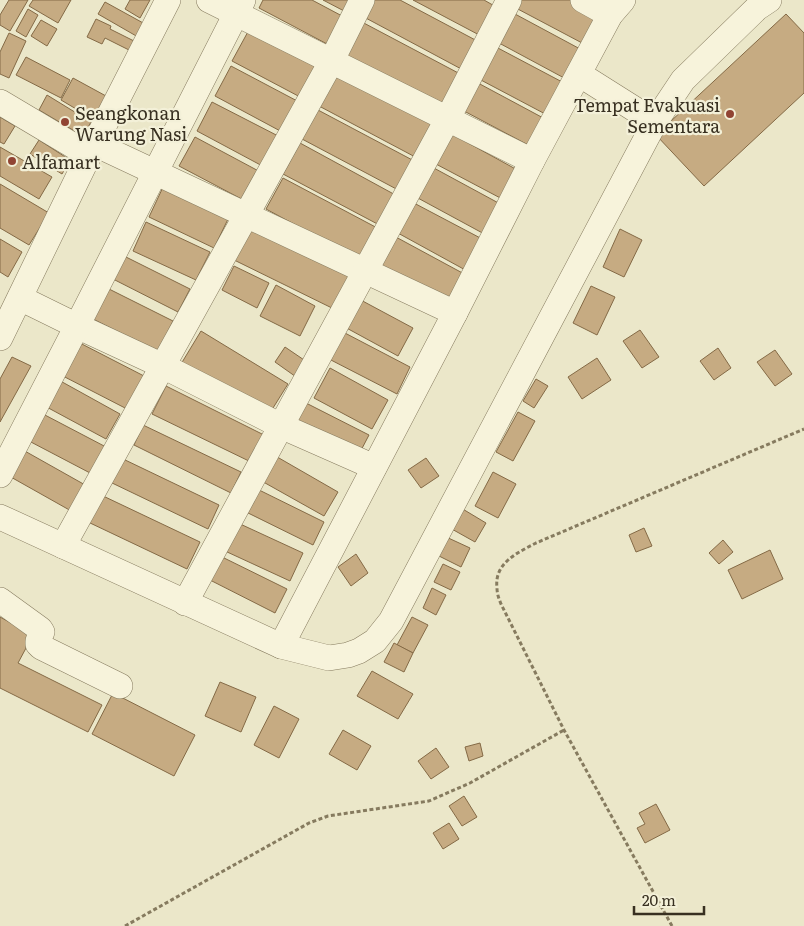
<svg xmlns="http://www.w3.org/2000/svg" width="804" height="926" viewBox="0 0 804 926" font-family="Literata,serif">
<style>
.building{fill:#c6ab82;stroke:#846a46}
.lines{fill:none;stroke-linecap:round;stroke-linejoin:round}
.minor-casing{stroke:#867b5f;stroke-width:26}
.path{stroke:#867b5f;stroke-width:3;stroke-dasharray:4 2.5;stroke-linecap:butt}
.minor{stroke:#f7f3db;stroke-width:25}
.poi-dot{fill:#914433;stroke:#f3f0d8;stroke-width:2}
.labels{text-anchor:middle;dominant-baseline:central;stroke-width:4.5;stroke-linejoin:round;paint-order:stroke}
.poi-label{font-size:18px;fill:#383021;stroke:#f3f0d8;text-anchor:start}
</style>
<rect width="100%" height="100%" fill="#ebe7c9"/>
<!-- building -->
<g class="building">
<path d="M9 0H28L10 31 0 25V15Z"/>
<path d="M33 0H71L58 23 29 6Z"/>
<path d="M130 0H150L140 18 125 9Z"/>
<path d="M263 0H312L344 17 329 45 259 8Z"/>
<path d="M323 0H352L346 12Z"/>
<path d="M370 0H400L481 43 465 71 362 16Z"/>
<path d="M413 0H484L498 8 483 37Z"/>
<path d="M518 0H571L599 15 584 44 514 7Z"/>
<path d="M105 2 145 24 138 37 98 14Z"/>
<path d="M28 9 38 15 26 37 16 31Z"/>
<path d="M515 14 582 50 566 79 499 43Z"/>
<path d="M786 14 804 33V93L704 186 656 135Z"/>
<path d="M96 19 111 26 110 29 138 43 133 52 105 38 102 44 87 37Z"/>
<path d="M41 20 57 29 47 46 31 36Z"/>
<path d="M360 21 464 76 446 109 342 53Z"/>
<path d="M250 28 320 65 302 98 232 61Z"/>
<path d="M9 33 26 41 9 78 0 74V52Z"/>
<path d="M496 47 566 84 549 116 479 79Z"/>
<path d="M26 57 70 80 61 98 16 75Z"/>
<path d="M231 66 301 103 284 133 215 96Z"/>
<path d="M336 73 436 127 419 159 319 106Z"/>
<path d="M73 78 106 96 93 119 61 100Z"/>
<path d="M478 83 547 120 532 147 464 111Z"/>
<path d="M47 95 91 122 83 136 39 110Z"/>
<path d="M212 102 284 139 268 169 197 131Z"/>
<path d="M318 110 418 163 402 192 302 139Z"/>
<path d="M0 117 15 126 4 144 0 142Z"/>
<path d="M450 133 521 172 506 201 434 163Z"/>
<path d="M195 137 266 175 251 204 179 166Z"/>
<path d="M39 140 70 160 62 174 30 154Z"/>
<path d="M300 143 401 198 385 228 283 174Z"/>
<path d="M0 147 52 177 39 199 0 176Z"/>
<path d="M432 167 504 206 488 236 416 197Z"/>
<path d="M283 178 383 231 366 263 266 209Z"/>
<path d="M0 184 49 213 29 245 0 228Z"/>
<path d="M164 185 229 217 214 248 149 217Z"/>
<path d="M412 202 486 241 469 272 396 232Z"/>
<path d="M146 222 210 252 196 280 133 251Z"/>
<path d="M248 223 353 274 336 310 230 258Z"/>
<path d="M620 229 642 240 624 277 603 267Z"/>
<path d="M394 236 468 276 454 304 379 265Z"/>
<path d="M0 239 22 252 8 277 0 272Z"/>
<path d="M122 255 190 289 178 312 111 278Z"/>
<path d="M234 266 269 283 257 308 222 290Z"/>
<path d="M276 285 315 306 300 336 260 316Z"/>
<path d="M591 286 615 297 597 335 573 323Z"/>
<path d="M105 287 173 321 158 352 89 317Z"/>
<path d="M357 298 413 328 398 356 341 325Z"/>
<path d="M640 330 659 357 642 368 623 341Z"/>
<path d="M201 331 288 384 268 416 181 364Z"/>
<path d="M343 332 410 367 397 394 329 359Z"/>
<path d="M76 341 144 376 127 409 59 374Z"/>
<path d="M285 347 310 364 299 379 275 362Z"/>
<path d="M718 348 731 368 714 380 700 361Z"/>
<path d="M775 350 792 374 775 386 757 362Z"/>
<path d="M12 357 31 366 0 422V379Z"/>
<path d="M597 358 611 380 582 399 568 377Z"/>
<path d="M330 368 388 400 372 429 314 398Z"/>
<path d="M55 378 120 414 106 439 41 404Z"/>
<path d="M536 379 548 386 534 408 523 401Z"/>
<path d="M166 386 264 435 251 462 152 414Z"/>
<path d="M306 403 369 435 357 458 295 426Z"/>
<path d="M518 412 535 421 513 461 496 452Z"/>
<path d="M43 414 106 447 92 474 29 441Z"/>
<path d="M143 425 241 472 231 493 134 445Z"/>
<path d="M23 450 87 486 73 512 9 476Z"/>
<path d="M272 454 338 492 324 516 258 479Z"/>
<path d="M121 458 219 505 208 529 110 482Z"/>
<path d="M426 458 439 476 421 488 408 470Z"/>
<path d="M493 472 516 484 498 518 475 506Z"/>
<path d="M253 487 324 522 313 545 242 510Z"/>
<path d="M101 495 200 542 187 569 88 522Z"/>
<path d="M461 508 486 523 475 542 450 528Z"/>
<path d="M238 523 303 553 290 581 225 551Z"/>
<path d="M644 528 652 546 636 552 629 535Z"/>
<path d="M444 536 470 548 461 567 435 554Z"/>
<path d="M723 540 733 552 719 564 709 553Z"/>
<path d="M770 550 783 579 742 599 728 570Z"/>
<path d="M356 554 368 573 351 586 338 567Z"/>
<path d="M218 555 287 589 275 613 206 578Z"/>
<path d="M443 564 460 572 451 590 434 582Z"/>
<path d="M432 588 446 595 436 615 423 608Z"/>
<path d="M0 617 33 635 18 663 102 705 88 732 0 688Z"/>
<path d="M412 617 428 625 413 653 397 645Z"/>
<path d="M394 643 413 653 404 672 384 662Z"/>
<path d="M372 671 413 694 398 719 357 696Z"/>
<path d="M220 682 256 697 241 732 205 716Z"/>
<path d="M113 693 195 735 174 776 92 734Z"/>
<path d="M274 706 299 719 279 758 254 745Z"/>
<path d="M343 730 371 746 357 770 329 754Z"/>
<path d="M480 743 483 756 469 761 465 747Z"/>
<path d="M436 748 449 767 431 779 418 761Z"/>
<path d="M464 796 477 817 462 826 449 806Z"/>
<path d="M656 804 670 830 645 843 637 828 645 824 639 813Z"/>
<path d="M449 823 459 839 443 849 433 833Z"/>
</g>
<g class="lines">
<defs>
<g id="minor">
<path d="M209 0 532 161"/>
<path d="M583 0 610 15"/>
<path d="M579 74 655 122"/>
<path d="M0 102 89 155"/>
<path d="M95 144 246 215 455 313"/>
<path d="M20 298 77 326 163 366 281 426 374 467"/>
<path d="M0 338 89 155 168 0"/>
<path d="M0 475 77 326 243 0"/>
<path d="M0 517 281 646 329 658 348 655 359 651 375 641 391 621 655 122 683 80 757 8 769 0"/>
<path d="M63 546 331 62 362 0"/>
<path d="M0 600 40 629 42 632 38 641V644L41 647 120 686"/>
<path d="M185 603 447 120 509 0"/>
<path d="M281 646 455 313 532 161 610 15 623 0"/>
</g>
</defs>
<!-- minor casing -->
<use href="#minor" class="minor-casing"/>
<!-- path -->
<g class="path">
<path d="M125 926 309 823 328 816 429 801 470 783 564 730"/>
<path d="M672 926 564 730 501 604C499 599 497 594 497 588 494 563 517 553 536 543L804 429"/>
</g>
<!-- minor -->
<use href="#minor" class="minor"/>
</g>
<!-- markers -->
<g class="poi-dot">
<circle cx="730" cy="114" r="5"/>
<circle cx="65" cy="122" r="5"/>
<circle cx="12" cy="161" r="5"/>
</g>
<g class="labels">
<!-- poi labels -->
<g class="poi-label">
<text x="720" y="104" text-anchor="end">Tempat Evakuasi<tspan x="720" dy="21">Sementara</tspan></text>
<text x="75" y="112">Seangkonan<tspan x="75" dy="21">Warung Nasi</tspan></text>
<text x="22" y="161">Alfamart</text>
</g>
</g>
<!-- scale -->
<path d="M634 906v8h70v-8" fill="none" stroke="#383021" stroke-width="2.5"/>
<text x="642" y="906" font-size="15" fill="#383021" stroke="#f3f0d8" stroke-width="4" paint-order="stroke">20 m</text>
</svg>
